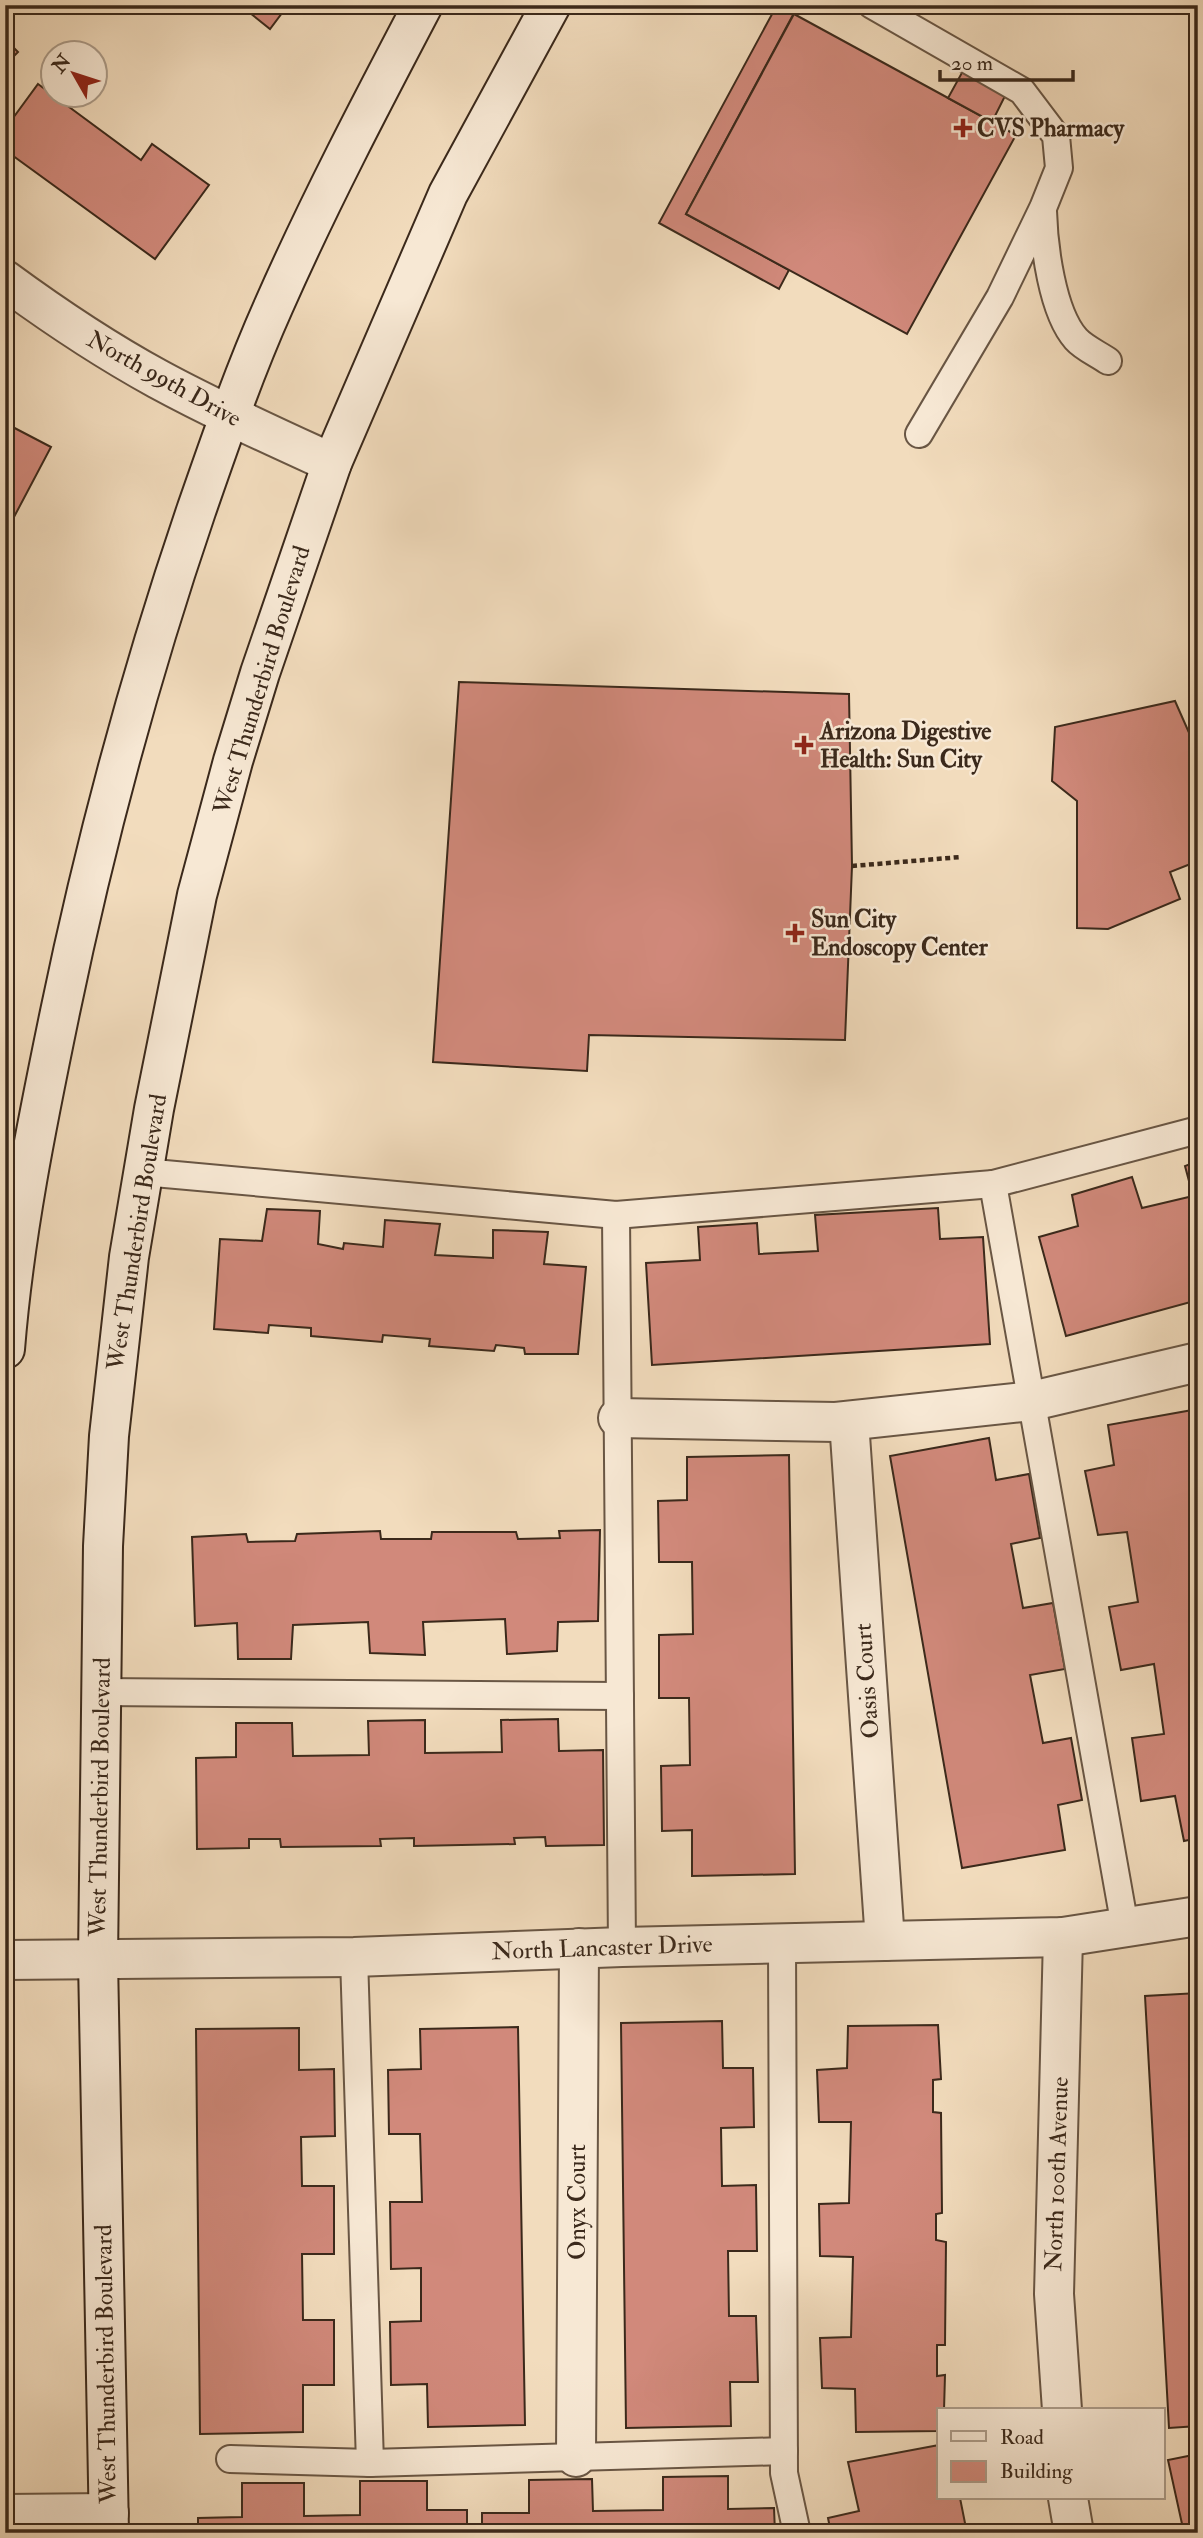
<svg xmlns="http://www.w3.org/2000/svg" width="1203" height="2538" viewBox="0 0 1203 2538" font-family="'IM FELL Double Pica',serif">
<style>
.building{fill:#d1897b;stroke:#3b291b;stroke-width:2}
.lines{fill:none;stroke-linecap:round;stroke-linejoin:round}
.lane-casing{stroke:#695644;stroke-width:30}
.street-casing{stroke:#695644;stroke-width:42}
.secondary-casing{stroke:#3b291b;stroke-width:42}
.path{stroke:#3b291b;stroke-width:4.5;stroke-dasharray:5 3.5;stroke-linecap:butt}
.lane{stroke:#f7e8d4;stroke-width:26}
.street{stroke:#f7e8d4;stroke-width:38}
.secondary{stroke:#f7e8d4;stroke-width:38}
.poi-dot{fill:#8f2418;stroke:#f7e8d4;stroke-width:2.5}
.labels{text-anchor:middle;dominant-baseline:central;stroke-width:5;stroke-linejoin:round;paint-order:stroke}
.poi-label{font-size:24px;font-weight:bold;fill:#3b291b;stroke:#f7e8d4;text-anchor:start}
.street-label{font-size:24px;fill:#3b291b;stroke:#f7e8d4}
</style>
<rect width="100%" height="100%" fill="#f2dcbd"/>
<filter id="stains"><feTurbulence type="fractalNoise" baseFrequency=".00286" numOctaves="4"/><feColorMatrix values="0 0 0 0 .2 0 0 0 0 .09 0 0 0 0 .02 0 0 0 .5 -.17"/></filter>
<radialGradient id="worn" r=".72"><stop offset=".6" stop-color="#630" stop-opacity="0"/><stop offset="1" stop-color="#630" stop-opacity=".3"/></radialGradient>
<!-- building -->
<g class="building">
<path d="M240 5H288L270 29Z"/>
<path d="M777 5 794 13 686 214 789 270 779 289 659 223Z"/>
<path d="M794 14 1016 135 907 334 686 214Z"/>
<path d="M5 39 18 52 5 65Z"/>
<path d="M964 69 1007 92 992 122 948 98Z"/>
<path d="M38 84 141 160 152 144 209 185 155 259 5 150V129Z"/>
<path d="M5 423 51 447 5 534Z"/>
<path d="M459 682 849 694 852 866 845 1040 589 1035 587 1071 433 1062Z"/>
<path d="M1175 701 1198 753V861L1170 872 1180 899 1108 929 1077 928V801L1052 781 1055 727Z"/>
<path d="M1198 1161V1300L1066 1336 1039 1237 1078 1226 1072 1195 1132 1177 1142 1208 1193 1196 1185 1166Z"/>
<path d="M938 1208 940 1239 983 1237 990 1344 652 1365 646 1263 700 1260 698 1227 757 1223 759 1254 818 1251 815 1215Z"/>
<path d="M267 1209 320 1211 318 1244 343 1249 344 1243 383 1247 385 1220 440 1224 435 1255 493 1258V1230L548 1232 544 1264 586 1267 578 1354H525L524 1348 496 1345 494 1351 429 1346 430 1339 383 1335 382 1342 311 1336V1328L269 1325 268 1333 214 1329 220 1239 262 1241Z"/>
<path d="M1198 1409V1838L1184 1841 1175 1796 1141 1801 1132 1738 1164 1734 1154 1664 1121 1670 1109 1607 1138 1602 1127 1532 1098 1535 1085 1471 1114 1465 1108 1425Z"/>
<path d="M989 1438 996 1480 1029 1474 1040 1538 1011 1544 1023 1608 1053 1603 1065 1669 1030 1675 1043 1743 1071 1738 1082 1800 1058 1805 1065 1850 962 1868 890 1456Z"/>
<path d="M789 1455 795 1874 692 1876V1830L662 1831 661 1766 690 1765 689 1698H659V1635L693 1634 692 1562H659L658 1501 687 1500V1457Z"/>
<path d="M600 1530 598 1621 558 1622 557 1651 507 1654 505 1619 423 1622 425 1655 370 1653 368 1622 293 1625 291 1659H238L237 1623 195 1626 192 1537 246 1534 248 1542 295 1541 297 1534 380 1531 381 1539H431L432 1532H516L518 1539 560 1538 559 1531Z"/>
<path d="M558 1719 559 1751 603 1750 604 1845 546 1846 545 1837 514 1838 515 1844 414 1846V1838L380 1839 381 1846 281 1847 280 1839H249V1848L197 1849 196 1758 236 1757V1723H292L293 1756 369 1755 368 1721 425 1720V1753L502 1752 501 1720Z"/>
<path d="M1198 1993V2426L1169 2428 1145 1996Z"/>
<path d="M722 2021 723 2068H753L754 2127 721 2128 722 2186 756 2185 757 2251H728L729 2316H756L758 2382H730L731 2426 626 2428 621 2023Z"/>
<path d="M938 2025 941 2079 933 2080V2112L941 2113 942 2213 936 2214V2240L946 2242 945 2345H937V2376L945 2375 944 2410H939V2431L856 2432 855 2389 822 2388 820 2338 851 2337 853 2257 820 2256 819 2204 849 2203 851 2122H819L817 2070 847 2068 848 2026Z"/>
<path d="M518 2027 525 2425 428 2427 427 2384 391 2385 390 2322 421 2321V2268L391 2269 390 2202H422L420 2134H389L388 2070 421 2069 420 2029Z"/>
<path d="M299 2028V2070L334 2069 335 2136 301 2137 302 2186H334V2254H302L303 2320H334V2385H303V2432L200 2434 196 2029Z"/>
<path d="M939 2445V2498H960L967 2533H831L828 2518 859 2511 848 2462Z"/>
<path d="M1198 2454V2533H1184L1168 2460Z"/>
<path d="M728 2476V2509L774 2508 775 2533H482V2513H529V2480L592 2479 593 2511 663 2510V2477Z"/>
<path d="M360 2481H427V2510H467V2533H198V2518L242 2517V2483H304V2516L360 2515Z"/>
</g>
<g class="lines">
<defs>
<g id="lane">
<path d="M872 5 1022 91 1056 136 1059 168 1043 208 1000 297 919 434"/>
<path d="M1043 211C1044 246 1052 312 1076 339 1084 348 1098 354 1108 361"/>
<path d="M143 1172 616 1215 993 1184"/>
<path d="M616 1215 622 1947"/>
<path d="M101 1692 620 1696"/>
<path d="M1125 1927 993 1184 1198 1130"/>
<path d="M782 1943 784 2473 797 2533"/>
<path d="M354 1957 370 2463"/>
<path d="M230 2459 370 2463 784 2451"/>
</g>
<g id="street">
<path d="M5 280C54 316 105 350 158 379 215 410 273 436 332 463"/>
<path d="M618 1418 836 1422 1032 1401 1198 1362"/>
<path d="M849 1421 885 1941"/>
<path d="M5 1960 354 1957 622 1947 1063 1937 1198 1916"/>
<path d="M1062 2410 1054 2294 1063 1937"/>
<path d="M576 2457 579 1948"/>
<path d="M1068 2498 1074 2533"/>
<path d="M5 2514 109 2513"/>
</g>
<g id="secondary">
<path d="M5 1349C14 1236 37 1123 60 1012 95 843 140 675 196 511 220 442 244 372 274 305 319 203 371 104 423 5"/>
<path d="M109 2533 98 1960 103 1546 109 1436 129 1257 154 1109 197 895 233 761 260 673 332 463 448 194 551 5"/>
</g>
</defs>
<!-- lane casing -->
<use href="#lane" class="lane-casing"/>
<!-- street casing -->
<use href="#street" class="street-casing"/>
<!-- secondary casing -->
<use href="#secondary" class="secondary-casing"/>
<!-- path -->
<path class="path" d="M852 866 961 857"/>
<!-- lane -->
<use href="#lane" class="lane"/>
<!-- street -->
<use href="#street" class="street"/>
<!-- secondary -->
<use href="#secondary" class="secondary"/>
</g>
<!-- markers -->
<g class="poi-dot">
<path d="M959.5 117.5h7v7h7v7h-7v7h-7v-7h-7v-7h7z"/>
<path d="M800.5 734.5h7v7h7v7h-7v7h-7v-7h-7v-7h7z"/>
<path d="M791.5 922.5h7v7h7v7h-7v7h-7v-7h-7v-7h7z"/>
</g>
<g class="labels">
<!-- poi labels -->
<g class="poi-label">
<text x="977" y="128">CVS Pharmacy</text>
<text x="820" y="731">Arizona Digestive<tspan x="820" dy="28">Health: Sun City</tspan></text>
<text x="811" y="919">Sun City<tspan x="811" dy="28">Endoscopy Center</tspan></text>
</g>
<!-- street labels -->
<g class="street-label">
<text transform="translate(164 379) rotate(29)">North 99th Drive</text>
<text transform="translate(262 680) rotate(-73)">West Thunderbird Boulevard</text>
<text transform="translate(137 1232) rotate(-81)">West Thunderbird Boulevard</text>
<text transform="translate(867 1681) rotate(-94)">Oasis Court</text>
<text transform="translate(100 1797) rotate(-89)">West Thunderbird Boulevard</text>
<text transform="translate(602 1948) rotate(-2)">North Lancaster Drive</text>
<text transform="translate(1057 2174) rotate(-88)">North 100th Avenue</text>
<text transform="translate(577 2202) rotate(-90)">Onyx Court</text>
<text transform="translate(106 2364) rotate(-91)">West Thunderbird Boulevard</text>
</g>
</g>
<!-- margin -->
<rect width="1203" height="2538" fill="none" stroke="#f2dcbd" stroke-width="28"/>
<rect x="7" y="7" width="1189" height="2524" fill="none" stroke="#3b291b" stroke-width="3.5"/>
<rect x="14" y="14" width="1175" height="2510" fill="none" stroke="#3b291b" stroke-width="2"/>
<!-- legend -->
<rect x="937" y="2408" width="228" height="91" fill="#f7e8d4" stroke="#ac9c8a" stroke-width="2"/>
<rect x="951" y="2431" width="35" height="10" fill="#f7e8d4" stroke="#ac9c8a" stroke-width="2"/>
<text x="1000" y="2444" font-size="21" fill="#3b291b">Road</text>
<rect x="951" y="2461" width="35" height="21" fill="#d1897b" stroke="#ac9c8a" stroke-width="2"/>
<text x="1000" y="2478" font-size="21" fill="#3b291b">Building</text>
<!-- north arrow -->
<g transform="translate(74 74) rotate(309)"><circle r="33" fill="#f7e8d4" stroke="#ac9c8a" stroke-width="2"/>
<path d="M0-5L12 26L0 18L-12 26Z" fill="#8f2418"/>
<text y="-10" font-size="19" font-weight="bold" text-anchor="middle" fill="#3b291b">N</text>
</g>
<!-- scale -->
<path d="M940 70v10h133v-10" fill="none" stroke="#3b291b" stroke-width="3.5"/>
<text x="951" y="70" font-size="21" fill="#3b291b" stroke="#f7e8d4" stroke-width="5" paint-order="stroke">20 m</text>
<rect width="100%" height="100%" filter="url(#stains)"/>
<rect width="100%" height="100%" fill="url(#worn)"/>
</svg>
